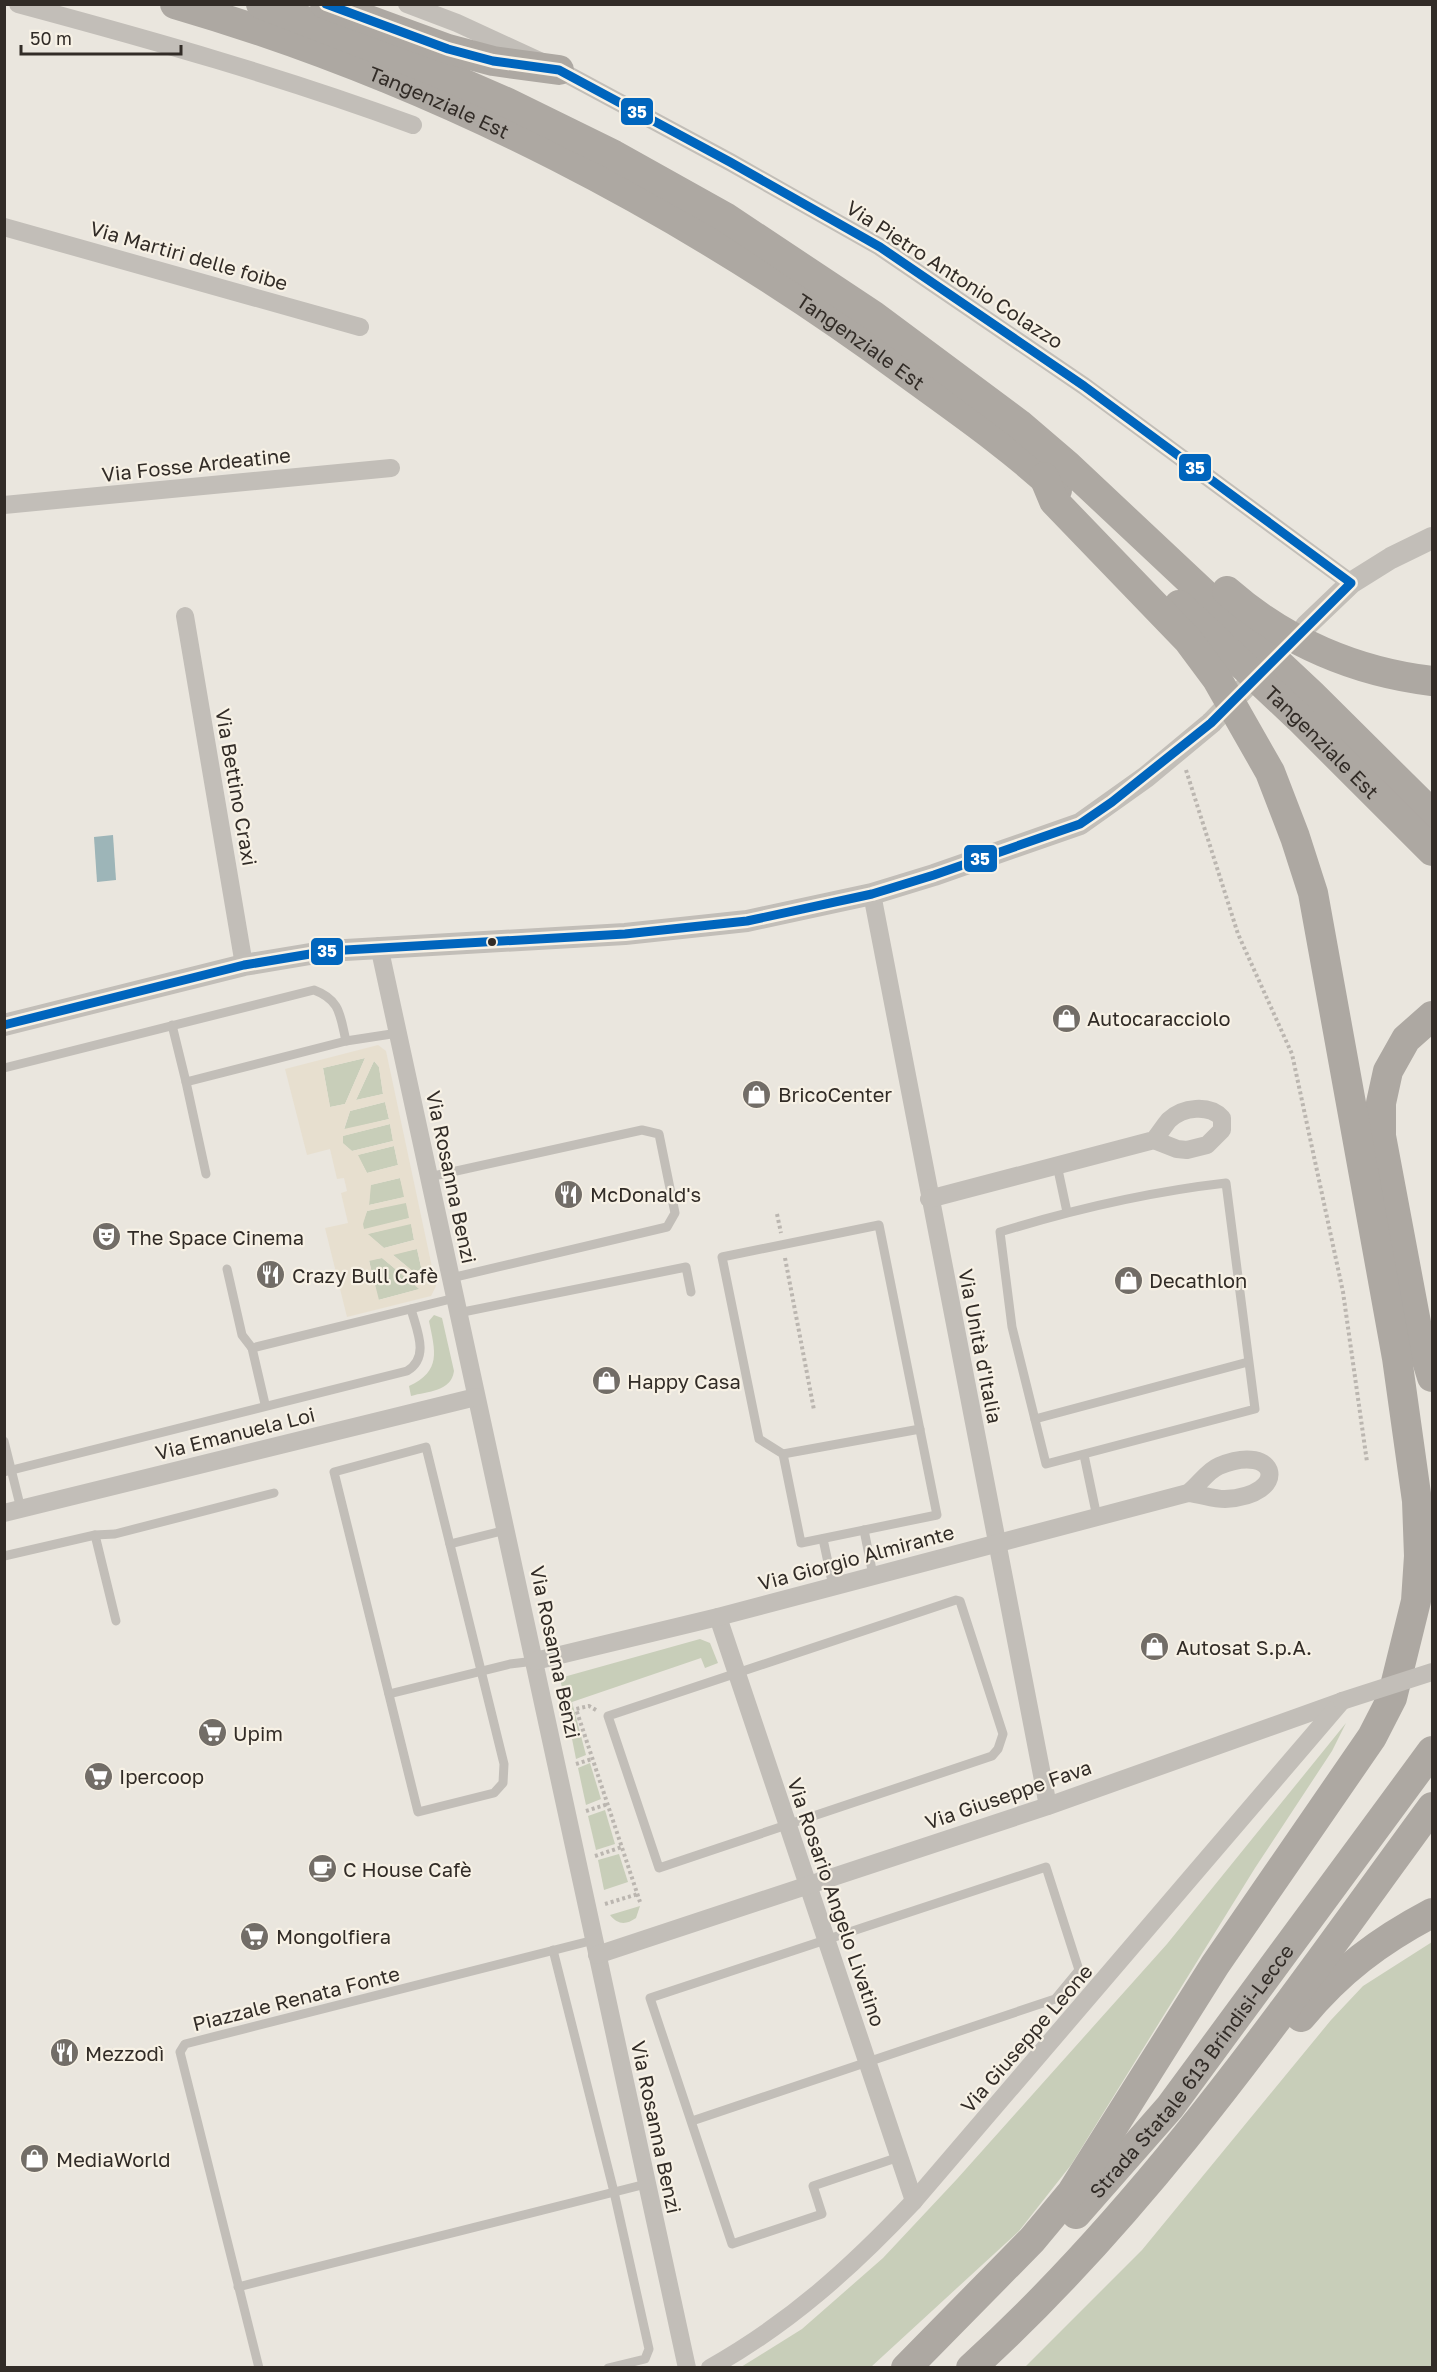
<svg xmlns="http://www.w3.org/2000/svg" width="1437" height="2372" viewBox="0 0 1437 2372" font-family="'Golos Text',sans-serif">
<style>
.green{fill:#c8ceb9}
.plaza{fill:#e7dfcf;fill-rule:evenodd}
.water{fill:#9db5b8}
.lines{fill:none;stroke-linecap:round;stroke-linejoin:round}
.tertiary-tunnel{stroke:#c5c1b9;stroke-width:22;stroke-dasharray:22 11;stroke-linecap:butt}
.path{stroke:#bbb6b0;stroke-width:4;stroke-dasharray:3 3;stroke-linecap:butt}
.service{stroke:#c2beb8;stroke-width:9}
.minor{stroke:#c2beb8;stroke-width:18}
.tertiary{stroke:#c2beb8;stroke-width:22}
.trunk{stroke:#ada8a2;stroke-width:30}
.minor-bridge{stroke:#c2beb8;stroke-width:18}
.bus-1-casing{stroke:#f7f1e5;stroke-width:14}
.bus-1{stroke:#0065bd;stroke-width:9}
.bus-dot{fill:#322c27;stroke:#f7f1e5;stroke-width:2}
.labels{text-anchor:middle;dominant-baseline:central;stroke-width:4.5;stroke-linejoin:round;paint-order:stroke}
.street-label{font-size:20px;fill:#322c27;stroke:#f7f1e5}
.poi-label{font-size:20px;fill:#322c27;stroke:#f7f1e5;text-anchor:start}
.line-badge{stroke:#f7f1e5;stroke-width:2}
.badge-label{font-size:16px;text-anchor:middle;font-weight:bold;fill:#fff}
</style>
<rect width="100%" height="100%" fill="#eae6de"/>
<!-- green -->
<g class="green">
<path d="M365 1058 345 1104 330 1107 323 1068Z"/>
<path d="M374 1061 379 1067 383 1094 356 1100Z"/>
<path d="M385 1102 389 1119 344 1130 350 1111Z"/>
<path d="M390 1124 393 1141 352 1151 342 1143V1136Z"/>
<path d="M394 1146 398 1165 367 1173 357 1155Z"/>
<path d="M400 1178 405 1197 369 1205 370 1185Z"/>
<path d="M406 1202 410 1218 364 1230 362 1224 367 1211Z"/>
<path d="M411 1223 414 1240 384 1248 367 1234Z"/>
<path d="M417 1249 424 1281 392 1254Z"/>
<path d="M382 1258 420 1289 378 1300 369 1260Z"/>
<path d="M434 1315 442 1318 454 1371C451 1392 428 1391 411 1396L409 1386C442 1371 435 1351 429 1321Z"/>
<path d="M700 1639 710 1643 718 1663 705 1668 701 1658 572 1702 586 1755 576 1759 560 1678Z"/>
<path d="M1346 1723 1332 1751 1255 1868 1071 2165 1019 2231 871 2367H741L802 2329 883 2258 957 2179 1167 1944Z"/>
<path d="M590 1763 601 1799 586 1805 578 1768Z"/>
<path d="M605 1810 615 1844 596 1850 588 1816Z"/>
<path d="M619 1854 628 1882 604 1890 598 1860Z"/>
<path d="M640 1906 636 1918C626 1925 618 1925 610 1915Z"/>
<path d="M1432 1942V2367H1025L1142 2250 1331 2020 1363 1986Z"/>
</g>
<!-- plaza -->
<path class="plaza" d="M378 1045 386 1051 436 1286 431 1296 347 1317 325 1228 348 1223 341 1193 347 1191 344 1178 337 1179 330 1149 307 1155 285 1069ZM365 1058 345 1104 330 1107 323 1068ZM374 1061 379 1067 383 1094 356 1100ZM385 1102 389 1119 344 1129 350 1111ZM390 1124 393 1141 352 1151 343 1143V1136ZM394 1146 398 1165 367 1173 358 1155ZM400 1178 404 1197 369 1205 371 1185ZM406 1203 409 1218 364 1229 363 1224 367 1211ZM411 1224 414 1240 384 1248 368 1234ZM417 1249 424 1280 393 1255ZM382 1258 419 1289 379 1300 369 1261Z"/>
<!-- water -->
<path class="water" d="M113 835 116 880 97 882 94 837Z"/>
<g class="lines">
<!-- tertiary-tunnel -->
<path class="tertiary-tunnel" d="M1211 723 1266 666"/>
<!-- path -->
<g class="path">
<path d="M1186 770 1238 934 1292 1054 1343 1292 1367 1462"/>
<path d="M777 1214 781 1233"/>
<path d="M785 1258 814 1410"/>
<path d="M596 1710 589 1706 576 1709 640 1902"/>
<path d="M576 1764 592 1759"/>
<path d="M586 1811 608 1804"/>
<path d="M595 1856 622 1847"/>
<path d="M605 1904 638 1894"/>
</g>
<!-- service -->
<g class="service">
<path d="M172 1025 186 1082 346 1041 398 1033"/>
<path d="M4 1068 314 990C341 1000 340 1016 346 1041"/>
<path d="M186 1082 206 1174"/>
<path d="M1057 1165 1067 1212"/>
<path d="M429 1177 642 1130 659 1134 675 1213 667 1227 451 1278"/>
<path d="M1226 1183 1255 1409 1046 1464 1012 1327 1000 1232C1075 1209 1147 1192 1226 1183Z"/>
<path d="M879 1225 937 1515 801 1543 783 1454 759 1439 722 1257Z"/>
<path d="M227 1269 242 1335 252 1348"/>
<path d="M458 1313 686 1267 691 1292"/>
<path d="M265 1404 252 1348 455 1298"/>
<path d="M1035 1419 1248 1362"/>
<path d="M4 1441 21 1509"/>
<path d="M426 1447 504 1764 503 1783 494 1793 418 1812 334 1472Z"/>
<path d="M783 1454 920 1429"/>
<path d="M1084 1455 1097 1517"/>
<path d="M4 1472 407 1371C430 1357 417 1331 411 1309"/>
<path d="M864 1530 873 1575"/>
<path d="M95 1535 116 1621"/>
<path d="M823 1539 833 1586"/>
<path d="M450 1544 506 1530"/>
<path d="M4 1556 95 1535 115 1534 274 1493"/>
<path d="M956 1600 960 1601 1003 1734 998 1749 992 1756 659 1868 608 1716Z"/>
<path d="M389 1694 510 1664 535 1661"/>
<path d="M553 1950 614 2192 649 2349 645 2359 608 2368"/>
<path d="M692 2121 1055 1999 1079 1970 1046 1867 650 1998 732 2244 822 2214 813 2186 899 2157"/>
<path d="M238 2287 646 2184"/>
<path d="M259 2368 180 2052 185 2044 594 1940"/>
</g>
<!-- minor -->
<g class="minor">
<path d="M18 4C152 40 283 77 413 125"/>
<path d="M407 4 457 23 559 70 730 162 880 247 1084 386 1351 583"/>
<path d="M4 227 360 327"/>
<path d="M4 505 391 468"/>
<path d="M185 616 244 965"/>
<path d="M872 894 1048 1806"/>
<path d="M379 946 687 2368"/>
<path d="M929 1199 1154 1140 1177 1149 1187 1150 1207 1145 1222 1130V1118C1209 1104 1183 1107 1169 1120 1164 1126 1159 1134 1154 1140"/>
<path d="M4 1513 476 1397"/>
<path d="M718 1617 914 2201"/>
<path d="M535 1661 718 1617 1188 1493C1201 1494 1212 1499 1225 1499 1291 1496 1279 1441 1219 1466 1207 1471 1199 1485 1188 1493"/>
<path d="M597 1955 1048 1806 1340 1702"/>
<path d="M710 2368C790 2323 852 2267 914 2201L1342 1701"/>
</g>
<!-- tertiary -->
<g class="tertiary">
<path d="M1306 626 1351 583 1391 558 1432 538"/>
<path d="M4 1025 244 965 328 951 625 934 747 921 872 894 934 875 1080 824 1146 777 1211 723"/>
</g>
<!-- trunk -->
<g class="trunk">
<path id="s1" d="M175 4C439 81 687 211 908 374 959 411 1011 447 1057 490"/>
<path d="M261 4 430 69 506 102 614 155 725 217 874 316 1019 424 1068 466 1311 694 1432 814"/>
<path d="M325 4 448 49 493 61 559 70"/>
<path d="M1227 591C1285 642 1356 672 1432 681"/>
<path id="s2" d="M1179 605 1299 718 1432 851"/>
<path d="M1432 1016 1406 1039 1388 1071 1381 1103V1136L1417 1328 1432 1377"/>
<path d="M1301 2017C1339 1971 1379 1941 1432 1913"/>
<path id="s3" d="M1076 2214 1170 2107 1432 1751"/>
<path d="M906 2368 1032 2240 1072 2192 1215 1965 1372 1737 1392 1698 1416 1601 1419 1556 1417 1501 1397 1358 1313 893 1295 837 1270 772 1217 679 1188 640 1054 501 1044 477"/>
<path d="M971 2368C1152 2204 1289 2002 1432 1807"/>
</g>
<!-- minor-bridge -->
<path class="minor-bridge" d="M1342 1701 1432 1672"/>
<defs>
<path id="bus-1" d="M4 1025 244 965 328 951 625 934 747 921 872 894 934 875 1080 824 1112 802 1211 723 1351 583 1084 386 880 247 730 162 559 70 493 61 448 49 326 4"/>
</defs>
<!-- bus-1 casing -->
<use href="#bus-1" class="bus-1-casing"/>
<!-- bus-1 -->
<use href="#bus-1" class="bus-1"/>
</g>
<!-- icons -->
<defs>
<symbol id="shop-disc" viewBox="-11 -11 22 22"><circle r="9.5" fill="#726d67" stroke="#f7f1e5"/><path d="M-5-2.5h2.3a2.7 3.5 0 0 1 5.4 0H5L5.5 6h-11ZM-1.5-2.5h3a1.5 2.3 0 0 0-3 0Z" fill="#fff"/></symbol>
<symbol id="restaurant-disc" viewBox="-11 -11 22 22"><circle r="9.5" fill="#726d67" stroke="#f7f1e5"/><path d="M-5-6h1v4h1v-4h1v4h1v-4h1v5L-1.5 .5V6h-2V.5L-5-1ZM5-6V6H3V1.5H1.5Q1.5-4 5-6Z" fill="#fff"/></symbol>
<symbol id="theatre-disc" viewBox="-11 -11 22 22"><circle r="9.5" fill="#726d67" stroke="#f7f1e5"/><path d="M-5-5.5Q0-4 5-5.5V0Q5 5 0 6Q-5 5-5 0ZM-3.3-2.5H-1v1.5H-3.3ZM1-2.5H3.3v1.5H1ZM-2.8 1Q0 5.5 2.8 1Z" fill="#fff"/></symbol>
<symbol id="supermarket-disc" viewBox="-11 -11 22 22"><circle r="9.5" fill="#726d67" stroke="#f7f1e5"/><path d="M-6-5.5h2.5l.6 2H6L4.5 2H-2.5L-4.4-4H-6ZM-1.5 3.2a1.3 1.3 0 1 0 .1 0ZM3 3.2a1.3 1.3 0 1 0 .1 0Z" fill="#fff"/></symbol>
<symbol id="cafe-disc" viewBox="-11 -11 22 22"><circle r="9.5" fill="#726d67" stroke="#f7f1e5"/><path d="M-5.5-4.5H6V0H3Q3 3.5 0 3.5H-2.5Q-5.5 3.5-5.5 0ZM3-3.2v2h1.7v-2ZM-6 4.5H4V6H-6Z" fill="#fff"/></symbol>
</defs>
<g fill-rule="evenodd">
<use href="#shop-disc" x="1050" y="1002" width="33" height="33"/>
<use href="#shop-disc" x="740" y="1078" width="33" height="33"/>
<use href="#restaurant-disc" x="552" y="1178" width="33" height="33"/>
<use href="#theatre-disc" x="90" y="1220" width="33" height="33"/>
<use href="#restaurant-disc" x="254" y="1258" width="33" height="33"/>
<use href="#shop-disc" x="1112" y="1264" width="33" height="33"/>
<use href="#shop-disc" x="590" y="1364" width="33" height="33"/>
<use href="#shop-disc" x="1138" y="1630" width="33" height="33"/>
<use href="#supermarket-disc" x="196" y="1716" width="33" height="33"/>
<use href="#supermarket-disc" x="82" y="1760" width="33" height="33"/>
<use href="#cafe-disc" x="306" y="1852" width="33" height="33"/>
<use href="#supermarket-disc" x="238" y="1920" width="33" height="33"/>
<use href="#restaurant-disc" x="48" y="2036" width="33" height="33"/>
<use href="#shop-disc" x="18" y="2142" width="33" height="33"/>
</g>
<!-- markers -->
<circle class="bus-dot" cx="492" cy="942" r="5"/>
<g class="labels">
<!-- street labels -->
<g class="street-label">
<text stroke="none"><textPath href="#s1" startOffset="282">Tangenziale Est</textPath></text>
<text transform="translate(189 255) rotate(16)">Via Martiri delle foibe</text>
<text transform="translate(955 274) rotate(33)">Via Pietro Antonio Colazzo</text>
<text stroke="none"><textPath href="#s1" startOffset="768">Tangenziale Est</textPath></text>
<text transform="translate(196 464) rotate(-6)">Via Fosse Ardeatine</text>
<text stroke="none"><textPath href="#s2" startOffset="198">Tangenziale Est</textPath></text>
<text transform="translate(237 787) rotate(80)">Via Bettino Craxi</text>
<text transform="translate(452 1177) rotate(78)">Via Rosanna Benzi</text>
<text transform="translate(981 1346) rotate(79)">Via Unità d'Italia</text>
<text transform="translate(235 1433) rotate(-14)">Via Emanuela Loi</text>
<text transform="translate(856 1557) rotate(-15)">Via Giorgio Almirante</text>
<text transform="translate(556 1652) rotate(78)">Via Rosanna Benzi</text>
<text transform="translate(1008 1794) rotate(-19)">Via Giuseppe Fava</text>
<text transform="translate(837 1902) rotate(71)">Via Rosario Angelo Livatino</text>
<text transform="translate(296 1998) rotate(-14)">Piazzale Renata Fonte</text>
<text transform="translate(1026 2038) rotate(-49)">Via Giuseppe Leone</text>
<text stroke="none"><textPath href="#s3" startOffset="184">Strada Statale 613 Brindisi-Lecce</textPath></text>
<text transform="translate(657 2127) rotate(78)">Via Rosanna Benzi</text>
</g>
<!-- poi labels -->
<g class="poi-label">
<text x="1087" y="1018">Autocaracciolo</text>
<text x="778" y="1094">BricoCenter</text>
<text x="590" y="1194">McDonald's</text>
<text x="127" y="1237">The Space Cinema</text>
<text x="292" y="1275">Crazy Bull Cafè</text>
<text x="1149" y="1280">Decathlon</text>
<text x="627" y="1381">Happy Casa</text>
<text x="1176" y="1647">Autosat S.p.A.</text>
<text x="233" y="1733">Upim</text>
<text x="119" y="1776">Ipercoop</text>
<text x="343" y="1869">C House Cafè</text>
<text x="276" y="1936">Mongolfiera</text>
<text x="85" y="2053">Mezzodì</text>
<text x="56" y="2159">MediaWorld</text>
</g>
</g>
<g class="line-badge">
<rect x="620" y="97" width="34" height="29" rx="6" fill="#0065bd"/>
<rect x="1178" y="453" width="34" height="29" rx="6" fill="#0065bd"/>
<rect x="963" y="844" width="35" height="29" rx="6" fill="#0065bd"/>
<rect x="310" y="937" width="34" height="29" rx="6" fill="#0065bd"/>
</g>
<g class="badge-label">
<text x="637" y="118">35</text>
<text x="1195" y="474">35</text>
<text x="980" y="865">35</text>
<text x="327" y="957">35</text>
</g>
<!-- border -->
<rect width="1437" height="2372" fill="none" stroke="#322c27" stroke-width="12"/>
<!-- scale -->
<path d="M21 45v9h160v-9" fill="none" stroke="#322c27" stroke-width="3"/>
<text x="30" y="45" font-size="18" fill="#322c27" stroke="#f7f1e5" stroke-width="4.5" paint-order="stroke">50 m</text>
</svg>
